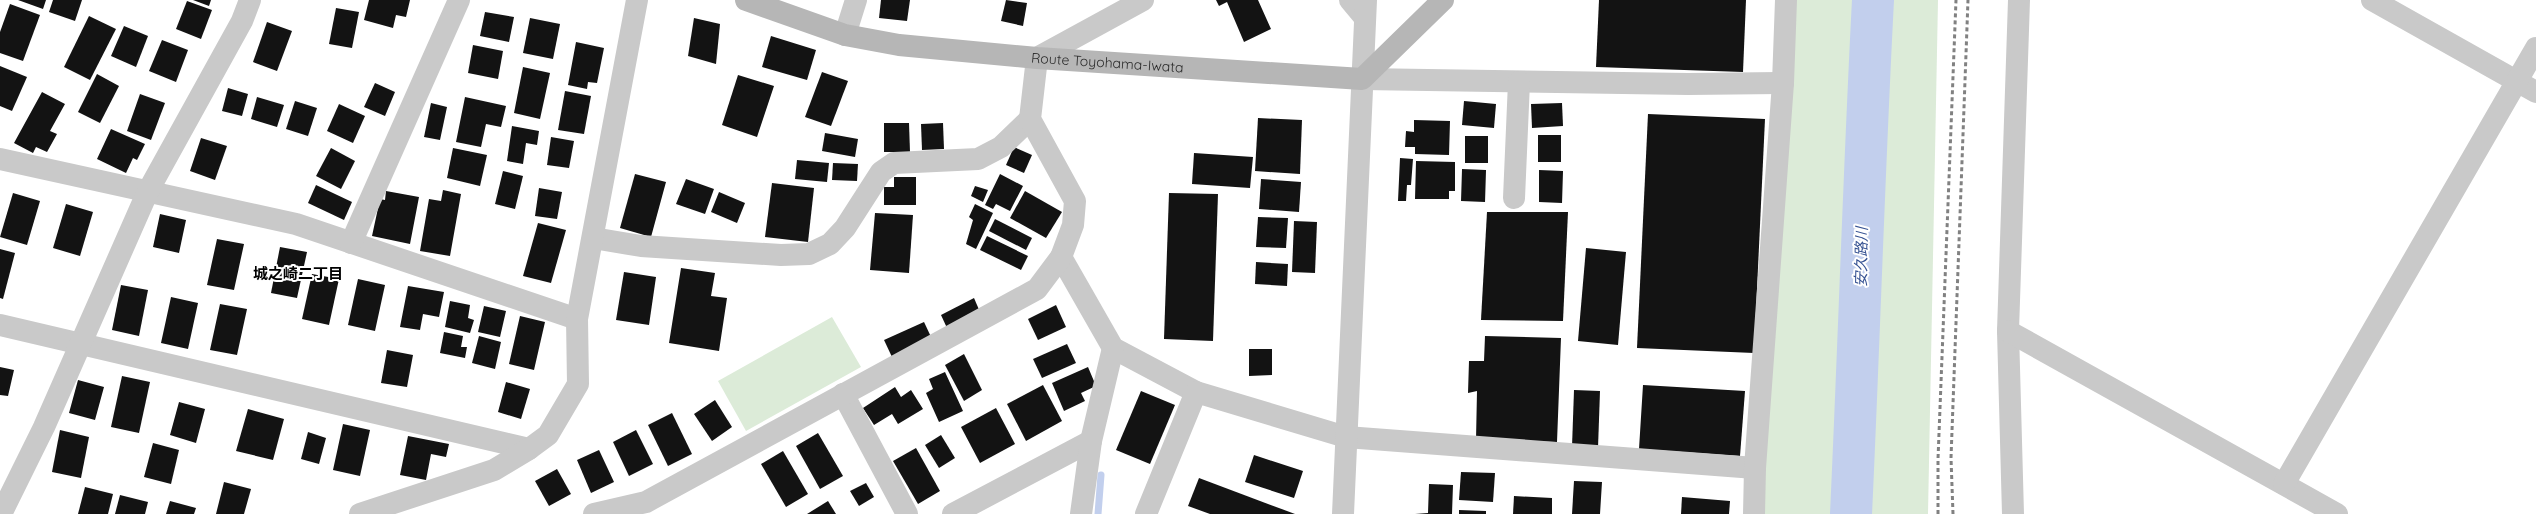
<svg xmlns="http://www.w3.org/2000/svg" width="2536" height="514" viewBox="0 0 2536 514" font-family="Quicksand,'Noto Sans JP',sans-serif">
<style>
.green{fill:#dcebd8}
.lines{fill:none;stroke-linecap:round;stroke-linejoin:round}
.stream{stroke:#c2cfed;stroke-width:7}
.river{stroke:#c2cfed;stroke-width:42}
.building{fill:#131313}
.minor{stroke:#c9c9c9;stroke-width:22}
.tertiary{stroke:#c9c9c9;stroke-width:22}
.secondary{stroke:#b6b6b6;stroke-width:22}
.rail{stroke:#818181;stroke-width:3;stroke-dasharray:4 3;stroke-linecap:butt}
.labels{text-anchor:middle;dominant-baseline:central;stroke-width:4;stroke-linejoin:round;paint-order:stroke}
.street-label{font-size:14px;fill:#2c2c2c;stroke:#fff}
.water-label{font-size:15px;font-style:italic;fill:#365292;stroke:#fff}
.neighbourhood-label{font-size:15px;font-weight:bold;fill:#000;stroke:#fff}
</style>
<rect width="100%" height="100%" fill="#fff"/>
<!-- green -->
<g class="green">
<path d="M1794 0H1938L1928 514H1754Z"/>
<path d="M832 317 861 367 746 431 718 381Z"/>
</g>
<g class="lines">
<!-- stream -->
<path class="stream" d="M1098 514 1101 475"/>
<!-- river -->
<path class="river" d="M1851 514C1859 343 1864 171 1873 0"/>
</g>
<!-- building -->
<g class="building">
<path d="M18 0H46L43 9Z"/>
<path d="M53 0H82L75 21 49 12Z"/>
<path d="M193 0H211L209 6Z"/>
<path d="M369 0H410L406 17 396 15 393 28 364 20Z"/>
<path d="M881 0H910L907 21 879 18Z"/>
<path d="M1006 0 1027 3 1023 26 1001 21Z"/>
<path d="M1216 0H1258L1271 29 1244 42 1227 2 1219 6Z"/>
<path d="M1599 0H1746L1743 72 1596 67Z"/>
<path d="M187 1 212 10 201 39 176 29Z"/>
<path d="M10 4 40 15 23 61 0 53V32Z"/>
<path d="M336 8 359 12 352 48 329 44Z"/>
<path d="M485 12 514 17 509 42 480 36Z"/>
<path d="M89 16 116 29 90 80 64 67Z"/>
<path d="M530 18 560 24 553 59 523 53Z"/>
<path d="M694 18 720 24 716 64 688 56Z"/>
<path d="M267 22 292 31 277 71 253 62Z"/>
<path d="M124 26 148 36 136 67 111 56Z"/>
<path d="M771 36 816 50 807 80 762 67Z"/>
<path d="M162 40 188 50 176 82 149 71Z"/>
<path d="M576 42 604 48 597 83 588 82 587 89 568 85Z"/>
<path d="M473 45 503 51 498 79 468 73Z"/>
<path d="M0 66 27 77 12 111 0 106Z"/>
<path d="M523 67 550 73 540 119 514 113Z"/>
<path d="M822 72 848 81 831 126 805 117Z"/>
<path d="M97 74 119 86 100 123 78 112Z"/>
<path d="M738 75 774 86 757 137 722 125Z"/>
<path d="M375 83 395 92 385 116 364 107Z"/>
<path d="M228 88 248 94 242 116 222 111Z"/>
<path d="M565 91 591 96 584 134 558 130Z"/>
<path d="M42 92 65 104 50 131 57 134 47 152 36 147 33 153 14 143Z"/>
<path d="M140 94 165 103 151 140 127 131Z"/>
<path d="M257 97 284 105 277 127 251 119Z"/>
<path d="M465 97 506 106 501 127 486 124 481 147 456 142Z"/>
<path d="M295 101 317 108 308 136 286 129Z"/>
<path d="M1464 101 1496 104 1494 128 1462 125Z"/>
<path d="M431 103 447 107 440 140 424 137Z"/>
<path d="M1562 103 1563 126 1532 128 1531 104Z"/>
<path d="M339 104 365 116 353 143 327 131Z"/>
<path d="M1648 114 1765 119 1754 353 1637 348Z"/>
<path d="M1258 118 1302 120 1300 174 1255 171Z"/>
<path d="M1414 120 1450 121 1449 155 1415 154V147H1405L1406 131 1414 132Z"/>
<path d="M884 123H909L910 152H884Z"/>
<path d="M943 123 944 149 922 150 921 124Z"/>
<path d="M512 126 539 131 537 145 526 143 523 164 507 161Z"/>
<path d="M111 129 145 144 137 160 133 158 126 173 97 159Z"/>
<path d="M825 133 858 139 855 157 822 151Z"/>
<rect x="1538" y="135" width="23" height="27"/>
<rect x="1465" y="136" width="23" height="27"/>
<path d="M551 137 574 141 569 168 547 165Z"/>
<path d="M201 138 227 146 215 180 190 171Z"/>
<path d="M1014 147 1032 155 1024 173 1006 165Z"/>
<path d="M331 148 355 161 341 189 316 176Z"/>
<path d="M453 148 487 155 480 186 447 178Z"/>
<path d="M1194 153 1253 157 1250 188 1192 184Z"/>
<path d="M1400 158 1413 159 1411 185H1407L1406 201H1398Z"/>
<path d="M797 160 829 163 827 182 795 179Z"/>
<path d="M1416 161 1455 162V191H1449V199H1415Z"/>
<path d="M833 163 858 164 857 181 832 180Z"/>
<path d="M1462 169 1486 170 1485 202 1461 201Z"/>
<path d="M1539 170 1563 171 1562 203 1539 202Z"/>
<path d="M503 171 523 176 515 209 495 204Z"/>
<path d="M635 174 666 182 651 237 620 228Z"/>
<path d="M1000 174 1023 186 1010 211 996 204 993 209 985 205Z"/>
<path d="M894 177H916V205H884V187H894Z"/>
<path d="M686 179 714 189 705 214 676 204Z"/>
<path d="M1261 179 1301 182 1299 212 1259 209Z"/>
<path d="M772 183 814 188 808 242 765 237Z"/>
<path d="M316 185 352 202 344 220 308 203Z"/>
<path d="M975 186 988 190 983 202 971 196Z"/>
<path d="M539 188 562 192 557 219 535 216Z"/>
<path d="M443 190 461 194 450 256 420 251 429 199 441 201Z"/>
<path d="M386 191 419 197 410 244 372 236 380 199 385 200Z"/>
<path d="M1025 191 1062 212 1046 238 1010 218Z"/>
<path d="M719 192 745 203 737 223 711 212Z"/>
<path d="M13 193 40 201 27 245 0 237Z"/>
<path d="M1169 193 1218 194 1213 341 1164 339Z"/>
<path d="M66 204 93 212 80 256 53 248Z"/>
<path d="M975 204 993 213 976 249 966 244 973 220 969 217Z"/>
<path d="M1487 212H1568L1563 321 1481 320Z"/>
<path d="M875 213 913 215 909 273 870 270Z"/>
<path d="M160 214 186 220 179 253 153 247Z"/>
<path d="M1258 217 1288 218 1286 248 1256 247Z"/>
<path d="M995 219 1032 238 1026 250 989 231Z"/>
<path d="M1294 221 1317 222 1315 273 1292 272Z"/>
<path d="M538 223 566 230 551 283 523 276Z"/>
<path d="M987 236 1028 256 1021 270 980 250Z"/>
<path d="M217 239 244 244 234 290 207 285Z"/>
<path d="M280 247 307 252 297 298 271 293Z"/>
<path d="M1586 248 1626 252 1618 345 1578 341Z"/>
<path d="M0 249 15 253 3 299 0 298Z"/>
<path d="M1256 262 1288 264 1287 286 1255 284Z"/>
<path d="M681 268 715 273 711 296 727 298 719 351 669 343Z"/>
<path d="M624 272 656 277 649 325 616 320Z"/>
<path d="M312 274 339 279 329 325 302 319Z"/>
<path d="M358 279 385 285 375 331 348 325Z"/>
<path d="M121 285 148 290 139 336 112 330Z"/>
<path d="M408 286 444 292 439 317 423 314 420 330 400 327Z"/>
<path d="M171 297 198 303 188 349 161 343Z"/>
<path d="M974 298 980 312 947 328 941 315Z"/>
<path d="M450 301 470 305 468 318 474 320 470 333 445 327Z"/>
<path d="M220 304 247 309 237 355 210 350Z"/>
<path d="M1056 305 1066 327 1038 340 1028 319Z"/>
<path d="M484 306 506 311 500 337 478 332Z"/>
<path d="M520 316 545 322 534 370 509 364Z"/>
<path d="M924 322 932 339 892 357 884 340Z"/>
<path d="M444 332 463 336 461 347H467L465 358 440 353Z"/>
<path d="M479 336 501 342 495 369 472 363Z"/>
<path d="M1485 336 1561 338 1557 442 1476 440 1477 391 1468 393 1469 361H1484Z"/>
<path d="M1067 344 1076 363 1042 378 1033 359Z"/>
<path d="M1249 349H1272V375L1249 376Z"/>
<path d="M387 350 413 355 407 387 381 383Z"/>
<path d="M964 354 982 390 964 401 945 365Z"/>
<path d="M0 367 14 370 8 396 0 395Z"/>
<path d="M1088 367 1096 386 1081 393 1085 401 1064 411 1052 383Z"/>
<path d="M945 372 963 411 939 422 926 393 933 389 929 379Z"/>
<path d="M122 376 150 382 139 433 111 427Z"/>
<path d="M78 380 104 387 95 420 69 413Z"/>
<path d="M506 382 530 389 521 419 498 412Z"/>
<path d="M1043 385 1062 421 1026 441 1007 404Z"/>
<path d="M1643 385 1745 391 1740 456 1639 449Z"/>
<path d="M895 387 901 397 911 390 923 409 898 424 892 414 874 425 863 408Z"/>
<path d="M1574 390 1600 391 1598 448 1572 447Z"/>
<path d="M1141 391 1175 405 1150 464 1116 450Z"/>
<path d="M715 400 732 427 712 441 694 414Z"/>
<path d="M179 402 205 409 196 443 170 435Z"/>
<path d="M996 408 1015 444 980 463 961 427Z"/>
<path d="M248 409 284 419 273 460 236 451Z"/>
<path d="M672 413 692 454 668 466 648 425Z"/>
<path d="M343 424 370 430 360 476 333 470Z"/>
<path d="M60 430 89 437 81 478 52 472Z"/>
<path d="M636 430 653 464 629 476 613 442Z"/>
<path d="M308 432 326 438 319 464 301 459Z"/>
<path d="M818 433 843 476 820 489 796 446Z"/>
<path d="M941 435 955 458 939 468 925 445Z"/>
<path d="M408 436 449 444 446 457 431 454 426 480 400 475Z"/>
<path d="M153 443 179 450 171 484 144 477Z"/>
<path d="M916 448 940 491 918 504 893 461Z"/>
<path d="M599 450 614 482 591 493 577 460Z"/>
<path d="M783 451 808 494 786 507 761 464Z"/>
<path d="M1254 455 1303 471 1294 498 1245 482Z"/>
<path d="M557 469 571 494 549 506 535 481Z"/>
<path d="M1461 472 1495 473 1493 502 1459 500Z"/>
<path d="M1199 478 1295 514H1210L1188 506Z"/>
<path d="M1574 481 1602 482 1600 514H1572Z"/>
<path d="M224 482 251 489 244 514H216Z"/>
<path d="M866 483 874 497 859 506 850 491Z"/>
<path d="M1429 484 1453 485 1452 514H1415L1428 513Z"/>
<path d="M85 487 113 494 108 514H78Z"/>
<path d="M120 495 148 502 145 514H115Z"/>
<path d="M1514 496 1552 498V514H1513Z"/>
<path d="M1682 497 1730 501 1729 514H1681Z"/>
<path d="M170 501 196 508 194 514H166Z"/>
<path d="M828 501 836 514H807Z"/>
<path d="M1459 510 1486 511V514H1459Z"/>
</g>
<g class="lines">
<!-- minor -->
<g class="minor">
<path d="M1350 0 1365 18"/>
<path d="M845 35 856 0"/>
<path d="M1362 79 1688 84 1783 83"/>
<path d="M0 159 296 224 577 319"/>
<path d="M1514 198 1519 82"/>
<path d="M593 238 641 246 781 255 809 254 830 244 845 228 881 172 894 163 978 159 1001 147 1030 119"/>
<path d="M351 243 459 0"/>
<path d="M1061 257 1113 348 1196 392"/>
<path d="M0 325 529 449"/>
<path d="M843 394 907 514"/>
<path d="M1346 437 1755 468"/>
<path d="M1 514 44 427 148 191 242 21 250 0"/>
<path d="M360 514 494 470 529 449 548 435 578 384 577 319 637 0"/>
<path d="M594 514 646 502 1037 289 1061 257 1073 225 1075 201 1030 119 1037 58 1143 0"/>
<path d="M953 514 1091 441"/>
<path d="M1081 514 1091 441 1113 348"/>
<path d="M1754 514 1755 468 1783 83 1786 0"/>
<path d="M2013 514 2008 331 2019 0"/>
</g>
<!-- tertiary -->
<g class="tertiary">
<path d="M2372 0 2536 92"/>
<path d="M2008 331 2337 514"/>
<path d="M2284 484 2536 48"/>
<path d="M1146 514 1196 392 1346 437"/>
<path d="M1343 514 1366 0"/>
</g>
<!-- secondary -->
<path class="secondary" id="s1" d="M746 0 845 35 899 45 1037 58 1362 79 1443 0"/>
<!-- rail -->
<g class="rail">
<path d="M1938 514V459L1956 0"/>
<path d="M1953 514 1951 458 1968 0"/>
</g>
</g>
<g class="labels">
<!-- street labels -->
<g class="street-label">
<text stroke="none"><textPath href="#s1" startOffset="369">Route Toyohama-Iwata</textPath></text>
</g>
<!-- water labels -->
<g class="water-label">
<text transform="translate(1861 257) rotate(-89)">安久路川</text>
</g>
<!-- neighbourhood labels -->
<g class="neighbourhood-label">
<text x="298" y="273">城之崎二丁目</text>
</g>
</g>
</svg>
